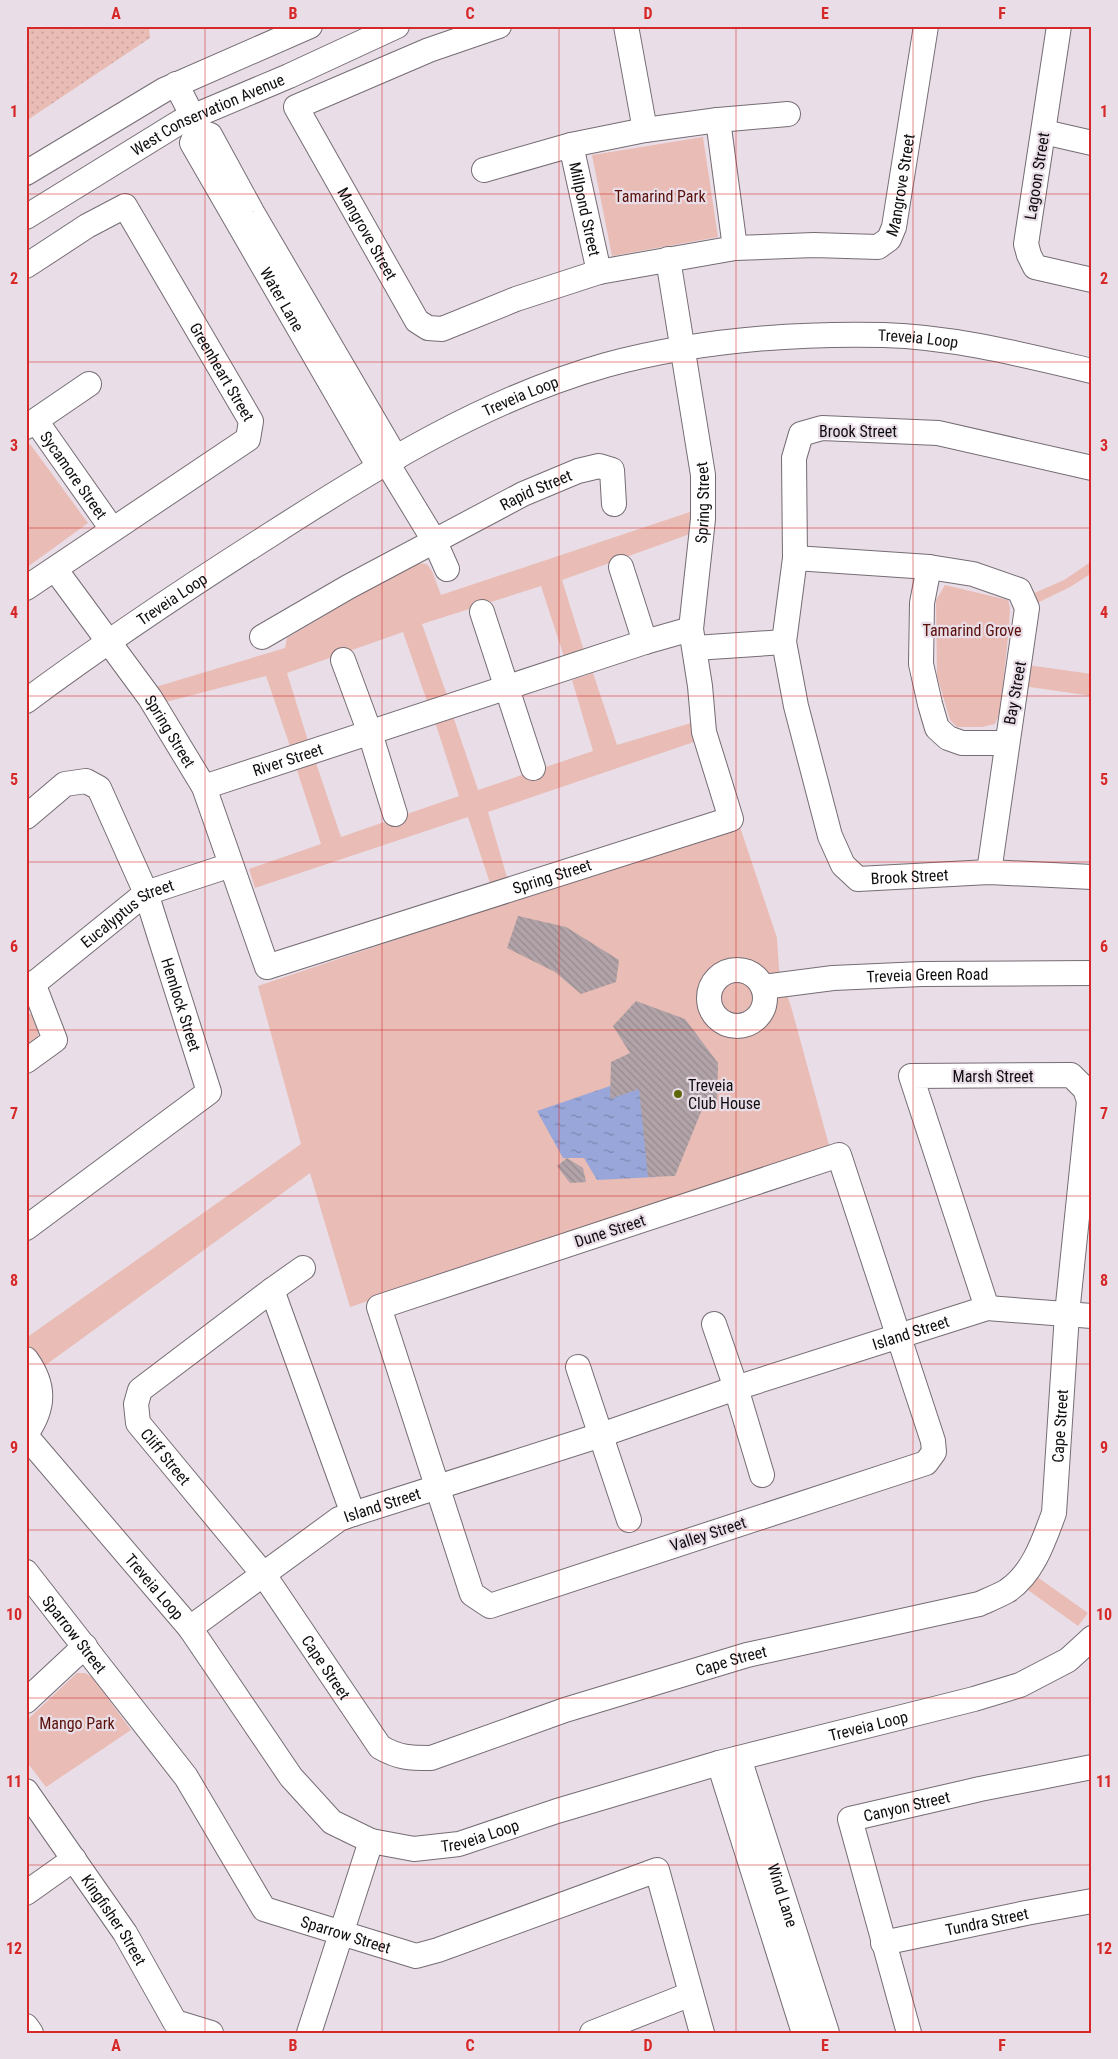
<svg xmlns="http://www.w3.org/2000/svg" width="1118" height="2059" viewBox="0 0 1118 2059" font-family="'Roboto Condensed',sans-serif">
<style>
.grass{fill:url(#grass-dots)}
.green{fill:#e9bcb5}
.water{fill:url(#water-ripples)}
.building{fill:url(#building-back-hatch)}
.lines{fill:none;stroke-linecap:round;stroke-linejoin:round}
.minor-casing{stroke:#756c74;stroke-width:26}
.minor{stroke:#fff;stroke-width:24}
.grid{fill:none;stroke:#d62828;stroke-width:1;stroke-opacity:0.55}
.poi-dot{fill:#5e6708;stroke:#e9dee7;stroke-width:2}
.labels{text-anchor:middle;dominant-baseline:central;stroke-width:4.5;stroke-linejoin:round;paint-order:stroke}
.street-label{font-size:16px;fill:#100d10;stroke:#e9dee7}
.park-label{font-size:16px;fill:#59100a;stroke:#e9dee7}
.poi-label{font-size:16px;fill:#100d10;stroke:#e9dee7;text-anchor:start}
.neatline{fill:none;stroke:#d62828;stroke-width:2}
.grid-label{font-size:16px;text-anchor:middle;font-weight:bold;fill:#d62828}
</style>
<defs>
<pattern id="grass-dots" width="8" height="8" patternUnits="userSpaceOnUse" patternTransform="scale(1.25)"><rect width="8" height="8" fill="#e9bcb5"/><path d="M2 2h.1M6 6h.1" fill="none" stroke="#c7a09b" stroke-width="1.8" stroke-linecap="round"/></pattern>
<pattern id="water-ripples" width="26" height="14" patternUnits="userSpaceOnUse" patternTransform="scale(1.25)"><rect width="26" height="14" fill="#99a6d9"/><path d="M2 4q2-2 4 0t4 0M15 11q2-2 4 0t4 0" fill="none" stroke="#7b86af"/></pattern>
<pattern id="building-back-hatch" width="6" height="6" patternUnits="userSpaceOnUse" patternTransform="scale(1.25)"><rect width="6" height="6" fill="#b1a3a7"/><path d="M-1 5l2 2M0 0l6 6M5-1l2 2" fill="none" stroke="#978b8f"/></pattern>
</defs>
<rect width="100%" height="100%" fill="#e9dee7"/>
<!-- grass -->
<path class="grass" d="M26 26H149L150 38 26 121Z"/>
<!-- green -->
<g class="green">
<path d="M703 137 718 237 612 256 592 155Z"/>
<path d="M30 444 88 523 26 568V447Z"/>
<path d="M690 512V534L562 580 585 654 565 660 541 586 422 624 448 698 428 704 403 632 287 673 309 744 291 749 266 676 158 704 149 689 285 648 287 638 413 563 427 564 432 571 441 595Z"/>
<path d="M1092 561V573L1070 587 1027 608 1023 598 1064 580Z"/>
<path d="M945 585 1008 600 1010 608 1009 628 1000 712 995 724 982 727H957L950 720 937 676 936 600Z"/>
<path d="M1020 664 1092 674V696L1016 685Z"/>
<path d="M593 673 617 745 691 723 694 742 488 812 508 881 491 886 468 817 255 888 249 869 321 844 296 767 315 760 341 837 459 796 435 722 453 716 478 790 593 751 572 680Z"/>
<path d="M739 824 777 938 779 969 792 1010 830 1149 350 1307 310 1173 36 1372 26 1357V1338L301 1144 258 986Z"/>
<path d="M26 1013 34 1015 39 1026 38 1038 26 1047Z"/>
<path d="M1033 1574 1088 1613 1078 1626 1021 1585Z"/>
<path d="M77 1673H85L92 1677 131 1730 46 1787 26 1761V1721Z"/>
</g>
<!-- water -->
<path class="water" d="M648 1084 656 1177 597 1180 584 1158H563L537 1111 613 1085Z"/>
<!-- building -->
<g class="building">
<path d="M518 916 566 927 619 960 616 982 581 994 555 972 507 948Z"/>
<path d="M636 1001 685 1019 718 1063 717 1107H703L675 1176 648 1177 639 1089 610 1099 611 1062 630 1053 613 1026Z"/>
<path d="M567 1158 583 1168 586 1182 570 1183 557 1166Z"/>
</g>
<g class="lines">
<defs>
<g id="minor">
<path id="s1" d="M499 26 429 50 296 107 417 321 428 328 442 329 516 299 599 272 735 248 814 245 878 247 889 239 894 227 926 26"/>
<path d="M626 26 645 130"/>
<path d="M1059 26 1026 244 1029 255 1035 267 1092 280"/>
<path id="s2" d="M176 84 193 117 197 131 192 143 379 467"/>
<path d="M718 120 735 248"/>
<path d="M197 131 210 135 252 212 396 458"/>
<path d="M1044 132 1092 143"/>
<path d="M571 145 645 130 718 120 788 114"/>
<path id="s3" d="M484 170 571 145 599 272"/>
<path d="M26 173 164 90 310 26"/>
<path id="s4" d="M26 217 180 122 289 76 397 26"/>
<path id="s5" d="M26 266 87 226 125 206 251 421 248 439 26 588"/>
<path id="s6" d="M36 421 112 529"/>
<path d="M26 427 89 384"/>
<path d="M387 463 435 542 447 569"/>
<path id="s7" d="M1092 468 938 433 822 428 801 434 794 458 795 558 784 642 796 706 830 836 843 865 858 879 989 872 1092 877"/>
<path d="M795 558 929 567 973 574 1019 590 1027 608 989 872"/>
<path d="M621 567 645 642"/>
<path d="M929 567 922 603 921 664 930 704 937 728 948 738 962 743H1006"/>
<path id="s8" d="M55 569 150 698 204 787 267 967 731 819 704 732 700 686 691 629 703 519V475L668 259"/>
<path d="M482 612 533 768"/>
<path id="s9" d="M262 637 348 587 523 494 578 471 599 466 612 470 614 504"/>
<path d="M695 648 784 642"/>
<path d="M343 660 370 733 395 814"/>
<path id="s10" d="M26 701C107 641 188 587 273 533 377 466 486 399 606 365 695 341 793 333 884 335 954 337 1024 355 1092 371"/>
<path id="s11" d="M204 787 645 642 691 629"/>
<path id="s12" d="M26 817 65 784 86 781 99 788 146 893 209 1092 26 1228"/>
<circle cx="737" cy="998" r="28"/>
<path id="s13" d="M763 987 833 978 922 974 1092 973"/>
<path id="s14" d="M26 990 146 893 231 865"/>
<path d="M26 1061 55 1040 33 983"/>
<path d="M839 1155 933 1441 934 1452 926 1463 490 1606 472 1594 379 1307Z"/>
<path d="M272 1290 303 1268"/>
<path d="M714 1324 736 1388 762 1475"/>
<path d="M26 1359C45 1385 45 1407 26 1434"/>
<path d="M578 1367 629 1520"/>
<path id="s15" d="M26 1436 190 1628 291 1777 332 1822 371 1841 414 1849 459 1844 557 1811 719 1763 974 1699 1020 1685 1068 1660 1092 1638"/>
<path id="s16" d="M353 1514 272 1290 140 1390 136 1404 138 1423 264 1575 380 1747C399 1758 410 1758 431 1758L565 1710 747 1655 979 1604C988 1600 998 1596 1007 1591 1033 1574 1044 1540 1054 1513L1067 1314 1089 1101 1085 1089 1071 1075 911 1076 987 1308"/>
<path id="s17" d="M26 1572 186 1777 264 1909 416 1956 438 1950 657 1870 702 2033"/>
<path id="s18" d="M190 1628 339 1519 353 1514 601 1435 736 1388 987 1308 1092 1316"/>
<path d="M26 1701 85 1646"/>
<path id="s19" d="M739 1758 827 2033"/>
<path d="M719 1763 804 2033"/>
<path id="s20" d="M26 1791 125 1933 175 2022 211 2033"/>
<path d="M26 1893 74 1859"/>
<path id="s21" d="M883 1943 1026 1913 1092 1901"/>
<path d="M26 2026 31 2033"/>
<path d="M309 2033 371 1841"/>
<path d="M592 2033 691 1994"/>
<path id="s22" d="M909 2033 850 1819 980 1789 1092 1767"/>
</g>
</defs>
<!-- minor casing -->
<use href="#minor" class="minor-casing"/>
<!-- minor -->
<use href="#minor" class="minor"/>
</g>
<!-- grid -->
<path class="grid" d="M205 26V2033M382 26V2033M559 26V2033M736 26V2033M913 26V2033M26 194H1092M26 362H1092M26 528H1092M26 696H1092M26 862H1092M26 1030H1092M26 1196H1092M26 1364H1092M26 1530H1092M26 1698H1092M26 1865H1092"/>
<!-- markers -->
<circle class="poi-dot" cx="678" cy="1094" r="5"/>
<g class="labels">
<!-- street labels -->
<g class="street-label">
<text stroke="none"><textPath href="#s4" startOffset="209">West Conservation Avenue</textPath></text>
<text transform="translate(1037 176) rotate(-81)">Lagoon Street</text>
<text stroke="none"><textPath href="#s1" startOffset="1009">Mangrove Street</textPath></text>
<text stroke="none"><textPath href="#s3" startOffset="156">Millpond Street</textPath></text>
<text stroke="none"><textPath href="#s1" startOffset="364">Mangrove Street</textPath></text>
<text stroke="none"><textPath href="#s2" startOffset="245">Water Lane</textPath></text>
<text stroke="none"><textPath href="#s10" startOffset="988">Treveia Loop</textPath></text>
<text stroke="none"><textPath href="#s5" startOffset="308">Greenheart Street</textPath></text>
<text stroke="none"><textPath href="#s10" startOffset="582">Treveia Loop</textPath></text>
<text x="858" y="431">Brook Street</text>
<text stroke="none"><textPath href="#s6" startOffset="66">Sycamore Street</textPath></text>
<text stroke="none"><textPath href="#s9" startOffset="311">Rapid Street</textPath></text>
<text stroke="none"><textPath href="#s8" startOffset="1264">Spring Street</textPath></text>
<text stroke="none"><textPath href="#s10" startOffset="178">Treveia Loop</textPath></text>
<text transform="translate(1015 693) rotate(-80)">Bay Street</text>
<text stroke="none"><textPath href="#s8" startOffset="199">Spring Street</textPath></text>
<text stroke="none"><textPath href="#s11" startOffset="88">River Street</textPath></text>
<text stroke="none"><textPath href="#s8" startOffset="754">Spring Street</textPath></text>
<text stroke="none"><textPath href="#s7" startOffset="809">Brook Street</textPath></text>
<text stroke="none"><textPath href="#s14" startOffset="128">Eucalyptus Street</textPath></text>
<text stroke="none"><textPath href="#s13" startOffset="165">Treveia Green Road</textPath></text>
<text stroke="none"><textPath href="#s12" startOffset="319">Hemlock Street</textPath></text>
<text x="993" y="1076">Marsh Street</text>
<text transform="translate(610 1231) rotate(-18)">Dune Street</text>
<text stroke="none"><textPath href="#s18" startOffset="786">Island Street</textPath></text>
<text stroke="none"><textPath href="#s16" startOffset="1676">Cape Street</textPath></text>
<text stroke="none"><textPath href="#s16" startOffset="481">Cliff Street</textPath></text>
<text stroke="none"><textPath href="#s18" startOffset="230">Island Street</textPath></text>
<text transform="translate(708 1534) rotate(-18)">Valley Street</text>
<text stroke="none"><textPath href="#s15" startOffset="198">Treveia Loop</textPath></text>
<text stroke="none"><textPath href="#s17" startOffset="79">Sparrow Street</textPath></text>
<text stroke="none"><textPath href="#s16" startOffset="1211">Cape Street</textPath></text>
<text stroke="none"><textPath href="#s16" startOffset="746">Cape Street</textPath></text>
<text stroke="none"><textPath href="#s15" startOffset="1052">Treveia Loop</textPath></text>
<text stroke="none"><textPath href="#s22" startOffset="280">Canyon Street</textPath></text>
<text stroke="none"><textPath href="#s15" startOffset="648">Treveia Loop</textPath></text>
<text stroke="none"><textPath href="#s19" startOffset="144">Wind Lane</textPath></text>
<text stroke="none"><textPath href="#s20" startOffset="156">Kingfisher Street</textPath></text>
<text stroke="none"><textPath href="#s21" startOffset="106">Tundra Street</textPath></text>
<text stroke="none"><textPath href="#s17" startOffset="499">Sparrow Street</textPath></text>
</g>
<!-- park labels -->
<g class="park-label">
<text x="660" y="196">Tamarind Park</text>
<text x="972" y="630">Tamarind Grove</text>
<text x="77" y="1723">Mango Park</text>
</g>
<!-- poi labels -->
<g class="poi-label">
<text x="688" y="1085">Treveia<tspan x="688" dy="18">Club House</tspan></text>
</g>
</g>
<!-- border -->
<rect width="1118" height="2059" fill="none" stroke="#e9dee7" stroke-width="55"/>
<rect x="28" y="28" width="1062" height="2004" class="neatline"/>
<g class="grid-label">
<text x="116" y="19">A</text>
<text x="293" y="19">B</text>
<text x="470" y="19">C</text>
<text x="648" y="19">D</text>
<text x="825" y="19">E</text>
<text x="1002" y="19">F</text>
<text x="14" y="117">1</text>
<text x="1104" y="117">1</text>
<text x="14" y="284">2</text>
<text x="1104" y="284">2</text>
<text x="14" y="451">3</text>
<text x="1104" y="451">3</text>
<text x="14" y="618">4</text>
<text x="1104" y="618">4</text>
<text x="14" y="785">5</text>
<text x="1104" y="785">5</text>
<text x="14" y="952">6</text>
<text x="1104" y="952">6</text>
<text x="14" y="1119">7</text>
<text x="1104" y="1119">7</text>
<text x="14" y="1286">8</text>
<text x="1104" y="1286">8</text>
<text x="14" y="1453">9</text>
<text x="1104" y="1453">9</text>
<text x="14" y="1620">10</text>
<text x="1104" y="1620">10</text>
<text x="14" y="1787">11</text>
<text x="1104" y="1787">11</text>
<text x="14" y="1954">12</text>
<text x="1104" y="1954">12</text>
<text x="116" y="2051">A</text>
<text x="293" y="2051">B</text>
<text x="470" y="2051">C</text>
<text x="648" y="2051">D</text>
<text x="825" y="2051">E</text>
<text x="1002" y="2051">F</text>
</g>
</svg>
